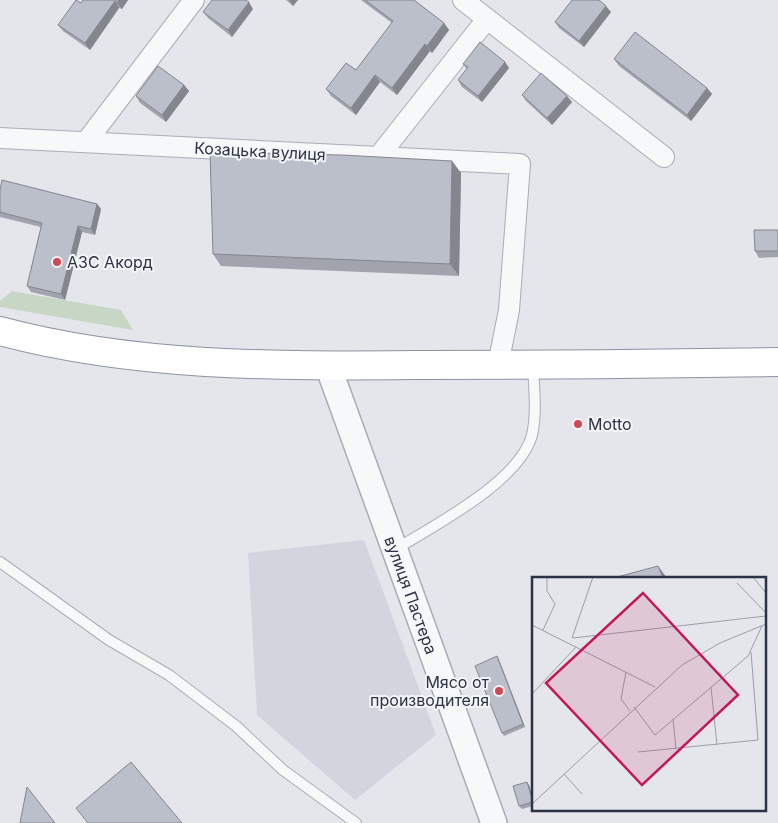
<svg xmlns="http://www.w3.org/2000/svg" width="778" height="823" viewBox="0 0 778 823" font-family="Inter,sans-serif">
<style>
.built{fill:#d2d5de}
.green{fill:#c8d6c5}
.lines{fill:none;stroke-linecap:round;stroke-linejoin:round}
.service-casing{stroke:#a9acb6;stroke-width:12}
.minor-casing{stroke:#a9acb6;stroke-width:22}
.tertiary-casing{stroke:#a9acb6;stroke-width:28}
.trunk-casing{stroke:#8b92a2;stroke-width:30}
.service{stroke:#f7f8fa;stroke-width:10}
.minor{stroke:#f7f8fa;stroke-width:20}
.tertiary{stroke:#f7f8fa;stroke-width:25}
.trunk{stroke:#fff;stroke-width:28}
.wall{fill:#a1a4ad}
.shaded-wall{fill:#83868d}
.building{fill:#bbbfc9;stroke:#83868d}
.poi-dot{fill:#cf4a54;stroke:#f4f5f9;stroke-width:2}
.labels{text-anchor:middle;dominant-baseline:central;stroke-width:4;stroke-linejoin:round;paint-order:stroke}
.street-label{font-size:16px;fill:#2b3244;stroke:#f4f5f9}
.poi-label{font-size:16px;fill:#2b3244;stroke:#f4f5f9;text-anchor:start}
.inset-road{fill:none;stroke:#9a9ea9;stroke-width:1}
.view{fill:#c2185b;fill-opacity:0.15;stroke:#c2185b;stroke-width:2.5}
.inset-edge{fill:none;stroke:#2b3244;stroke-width:2.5}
</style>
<rect width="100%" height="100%" fill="#e4e6ec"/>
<!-- built -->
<path class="built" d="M364 540 436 735 355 800 257 715 248 553Z"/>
<!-- green -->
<path class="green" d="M12 291 121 310 133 330 0 307V301Z"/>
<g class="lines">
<defs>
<g id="service">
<path d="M396 549C435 525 520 481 532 435 537 413 534 388 533 366"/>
<path d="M0 562 109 640 169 675 236 726 283 770 356 823"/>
</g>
<g id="minor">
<path d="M463 0 664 157"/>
<path d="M0 138 520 164 509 310 498 365"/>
<path d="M86 142 194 0"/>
<path d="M379 156 487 19"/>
</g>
<path id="tertiary" d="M328 366 494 823"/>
<path id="trunk" d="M0 331C138 368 283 366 425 365 543 365 660 364 778 362"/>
</defs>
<!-- service casing -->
<use href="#service" class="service-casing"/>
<!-- minor casing -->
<use href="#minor" class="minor-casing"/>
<!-- tertiary casing -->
<use href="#tertiary" class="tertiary-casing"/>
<!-- trunk casing -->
<use href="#trunk" class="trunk-casing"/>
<!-- service -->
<use href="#service" class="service"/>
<!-- minor -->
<use href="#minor" class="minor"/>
<!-- tertiary -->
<use href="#tertiary" class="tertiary"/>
<!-- trunk -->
<use href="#trunk" class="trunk"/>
</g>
<!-- wall -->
<g class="wall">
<path d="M83 0H128L122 9 119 8 90 50 63 31 58 25 81 3Z"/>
<path d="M286 0H298L293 6Z"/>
<path d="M361 0H414L444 23 449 30 432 53 430 51 397 95 380 82 356 115 331 96 326 89 356 70 392 23Z"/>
<path d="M253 9 232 37 208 18 203 12Z"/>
<path d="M611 12 584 47 559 28 555 22Z"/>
<path d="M614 59 707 88 712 94 691 121 619 66Z"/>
<path d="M505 62 509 68 482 102 462 87 458 80 467 69 463 64Z"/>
<path d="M184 85 189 91 166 122 140 103 136 96Z"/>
<path d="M522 95 572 102 552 125 526 101Z"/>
<path d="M452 161 461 173 459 276 221 266 213 254Z"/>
<path d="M0 190 97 204 101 209 95 235 82 232 65 300 31 292 27 286 41 227 0 217Z"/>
<path d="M778 230V257L759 258 755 251Z"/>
<path d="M497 656 499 660 525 727 504 736 502 733Z"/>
<path d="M529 785 533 798V806L522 809 519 806Z"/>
</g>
<!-- shaded-wall -->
<g class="shaded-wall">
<path d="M119 0H128L122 9 117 3Z"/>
<path d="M289 0H298L293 6Z"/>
<path d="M115 1 119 8 90 50 85 43Z"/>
<path d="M249 2 253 9 232 37 228 30Z"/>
<path d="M606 6 611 12 584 47 579 41Z"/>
<path d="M444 23 449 30 432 53 427 46Z"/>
<path d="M425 44 430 51 397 95 392 88Z"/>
<path d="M505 62 509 68 482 102 478 96Z"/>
<path d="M375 75 380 82 356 115 351 108Z"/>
<path d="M184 85 189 91 166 122 162 115Z"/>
<path d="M707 88 712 94 691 121 687 115Z"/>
<path d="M567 96 572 102 552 125 547 118Z"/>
<path d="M452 161 461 173 459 276 450 264Z"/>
<path d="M97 204 101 209 95 235 91 229Z"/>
<path d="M78 226 82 232 65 300 61 294Z"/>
<path d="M658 566 667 578H663Z"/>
<path d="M497 656 499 660 525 727 523 724Z"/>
<path d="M527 782 529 785 533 798V801Z"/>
</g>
<!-- building -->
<g class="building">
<path d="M76 0 81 3 83 0H119L117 3 115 1 85 43 58 25Z"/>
<path d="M212 0H245L249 2 228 30 203 12Z"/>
<path d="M365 0H414L444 23 427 46 425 44 392 88 375 75 351 108 326 89 346 63 356 70 393 21Z"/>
<path d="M572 0H599L606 6 579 41 555 22Z"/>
<path d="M635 32 707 88 687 115 614 59Z"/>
<path d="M480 42 505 62 478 96 458 80 468 67 463 64Z"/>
<path d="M158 66 184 85 162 115 136 96Z"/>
<path d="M541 73 567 96 547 118 522 95Z"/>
<path d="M210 152 342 155 452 161 450 264 213 254Z"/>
<path d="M2 180 97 204 91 229 78 226 61 294 27 286 42 223 0 212V190Z"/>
<path d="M754 230H778V251H755Z"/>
<path d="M658 566 663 578H618L617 577Z"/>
<path d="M497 656 523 724 502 733 475 666Z"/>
<path d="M131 762 182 823H88L76 808Z"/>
<path d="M527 782 533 802 519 806 513 786Z"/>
<path d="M27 787 55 823H20Z"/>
</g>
<!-- markers -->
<g class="poi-dot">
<circle cx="57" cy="262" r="5"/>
<circle cx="578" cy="424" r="5"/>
<circle cx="499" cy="691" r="5"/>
</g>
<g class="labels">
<!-- street labels -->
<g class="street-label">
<text transform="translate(260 151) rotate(3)">Козацька вулиця</text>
<text transform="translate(411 595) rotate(70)">вулиця Пастера</text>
</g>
<!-- poi labels -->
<g class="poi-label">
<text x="67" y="262">АЗС Акорд</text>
<text x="588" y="424">Motto</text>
<text x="489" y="682" text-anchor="end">Мясо от<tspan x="489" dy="18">производителя</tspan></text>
</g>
</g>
<!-- overview -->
<g transform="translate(532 577)">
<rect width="234" height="234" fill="#e4e6ec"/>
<path class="inset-road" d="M221 0 234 16M205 6 234 36M0 48 123 110M11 53 23 27 15 14V0M40 61 61 0M41 61 234 39M94 95 89 122 98 134M179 110 185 168M0 117 44 70M102 130 123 158 216 79 230 49M141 142 144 172M106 175 226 163 219 75M32 197 50 217M0 227 150 88 188 66 234 47"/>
<path class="view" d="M111 16 206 118 110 208 14 106Z"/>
<rect width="234" height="234" class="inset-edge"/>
</g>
</svg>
